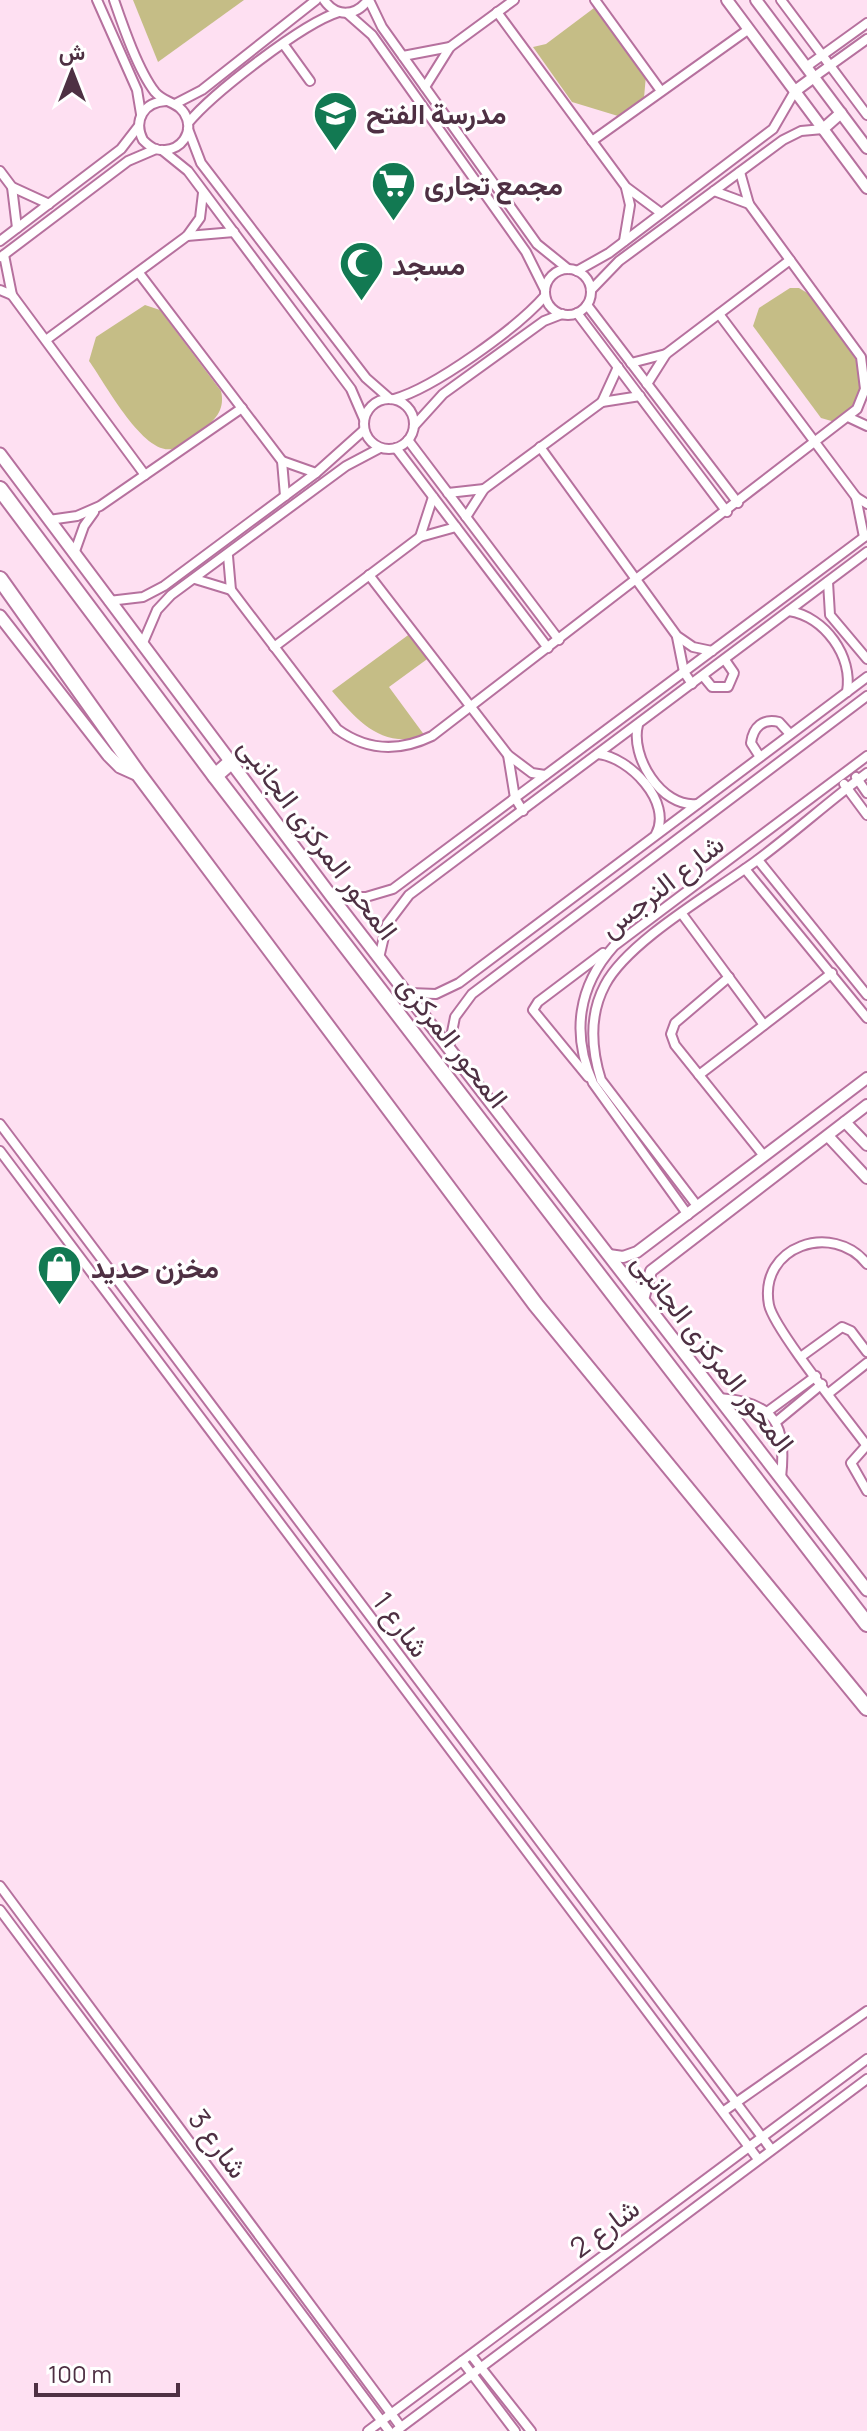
<svg xmlns="http://www.w3.org/2000/svg" width="867" height="2431" viewBox="0 0 867 2431" font-family="Manrope,Vazirmatn,sans-serif">
<style>
.green{fill:#c5bd86}
.lines{fill:none;stroke-linecap:round;stroke-linejoin:round}
.minor-casing{stroke:#b6719e;stroke-width:12}
.tertiary-casing{stroke:#b6719e;stroke-width:14}
.secondary-casing{stroke:#b6719e;stroke-width:15}
.trunk-casing{stroke:#b6719e;stroke-width:18}
.minor{stroke:#fff;stroke-width:8}
.tertiary{stroke:#fff;stroke-width:10}
.secondary{stroke:#fff;stroke-width:11}
.trunk{stroke:#fff;stroke-width:14}
.labels{text-anchor:middle;dominant-baseline:central;stroke-width:6;stroke-linejoin:round;paint-order:stroke}
.poi-label{font-size:28px;font-weight:bold;fill:#4e3043;stroke:#fff;text-anchor:start}
.street-label{font-size:28px;fill:#4e3043;stroke:#fff}
</style>
<rect width="100%" height="100%" fill="#fee0f2"/>
<!-- green -->
<g class="green">
<path d="M133 0H244L158 62Z"/>
<path d="M594 0 646 75 644 98 618 116 572 102 533 47 546 44 594 8Z"/>
<path d="M790 288H799L809 294 862 368 863 386 846 418 835 422 821 418 753 326 759 308Z"/>
<path d="M145 305 160 310 221 391C225 408 217 419 204 428 195 434 183 447 172 449 143 455 105 383 89 361L96 337Z"/>
<path d="M411 633 430 657 389 687 425 736C381 749 358 721 332 691Z"/>
</g>
<g class="lines">
<defs>
<g id="minor">
<path d="M97 0 137 90 141 114"/>
<path d="M114 0C123 26 138 70 155 92 165 104 182 102 187 119 192 134 181 149 165 150 156 151 150 147 143 140 133 120 144 102 166 101"/>
<path d="M324 0C336 17 355 17 368 0"/>
<path d="M369 0 382 27 537 244 568 269"/>
<path d="M595 0 661 91"/>
<path d="M781 0 867 115"/>
<path d="M497 12 626 187 661 213"/>
<path d="M347 13 372 35 526 252 545 290"/>
<path d="M284 45 310 81"/>
<path d="M403 56 450 47"/>
<path d="M806 67 867 23"/>
<path d="M814 77 867 39"/>
<path d="M425 87 450 47 514 0"/>
<path d="M175 104 202 90 316 0"/>
<path d="M188 123C213 93 303 23 339 12"/>
<path d="M188 129 201 163 366 378 390 399"/>
<path d="M592 141 749 29"/>
<path d="M162 150 188 171 351 389 364 419"/>
<path d="M0 171 12 187 49 204"/>
<path d="M12 187 17 228"/>
<path d="M714 191 749 204"/>
<path d="M187 236 234 232"/>
<path d="M0 241 121 149 138 127"/>
<path d="M624 241 630 205 626 188"/>
<path d="M4 255 12 295 145 475"/>
<path d="M1 257 128 161 156 149"/>
<circle cx="568" cy="292" r="23"/>
<path d="M577 271 609 253 773 129 795 91"/>
<path d="M139 273 282 461 285 496"/>
<path d="M0 290 12 295"/>
<path d="M591 290 619 261 783 140 801 131 823 129"/>
<path d="M587 305 738 503"/>
<path d="M577 313 727 512"/>
<path d="M719 314 856 497 867 504"/>
<path d="M46 340 187 236 200 218 203 193"/>
<path d="M631 363 666 354"/>
<path d="M647 384 666 354 790 260"/>
<circle cx="389" cy="424" r="25"/>
<path d="M394 399C434 388 517 328 545 296"/>
<path d="M602 402 618 367"/>
<path d="M850 418 867 426"/>
<path d="M414 426 443 394 544 321 562 314"/>
<path d="M408 440 559 640"/>
<path d="M540 447 677 636 693 647 712 651"/>
<path d="M396 448 548 648"/>
<path d="M282 461 316 473"/>
<path d="M448 493 484 489"/>
<path d="M856 497 864 537"/>
<path d="M466 517 484 489 602 402 640 396"/>
<path d="M49 520 77 516 100 506 242 408"/>
<path d="M420 537 433 497"/>
<path d="M74 554 84 526 94 512"/>
<path d="M228 556 231 590 337 729C367 751 399 752 432 736L857 409 865 389 861 357 749 204 740 172"/>
<path d="M369 575 508 755 532 773 545 775"/>
<path d="M195 579 231 590"/>
<path d="M828 582 830 615 867 659"/>
<path d="M109 601 143 597 164 586 316 473 364 430"/>
<path d="M789 611C825 617 853 656 847 692"/>
<path d="M677 637 684 672 692 684"/>
<path d="M142 645 157 610 171 595 346 466 380 448"/>
<path d="M274 647 420 537 456 527"/>
<path d="M703 676 712 687H728L734 673 725 660"/>
<path d="M638 725C630 756 661 808 697 804"/>
<path d="M598 754C629 757 673 802 656 834"/>
<path d="M508 755 515 798 523 811"/>
<path d="M760 757 751 743C753 727 763 718 779 722L790 734"/>
<path d="M856 777 867 793"/>
<path d="M844 784 867 815"/>
<path d="M758 860 867 995"/>
<path d="M745 869 867 1018"/>
<path d="M332 897H366L393 889 867 535"/>
<path d="M682 914 764 1025"/>
<path d="M379 958 387 924 409 895 867 552"/>
<path d="M729 977 675 1023 671 1034 675 1045 764 1156"/>
<path d="M410 993 436 994 459 983 867 677"/>
<path d="M449 1047 455 1017 472 994 867 696"/>
<path d="M699 1075 832 973"/>
<path d="M588 1077 533 1010 538 1002 603 953"/>
<path d="M0 1124 771 2149"/>
<path d="M0 1151 758 2159"/>
<path d="M698 1207 601 1080C591 1048 589 1015 605 985 628 941 714 892 756 861 794 833 829 801 867 773"/>
<path d="M688 1215 593 1083C571 1034 578 986 614 946L867 756"/>
<path d="M867 1264C833 1221 758 1246 769 1305 774 1329 848 1420 867 1446"/>
<path d="M802 1356 842 1327 851 1331 867 1352"/>
<path d="M829 1393 867 1363"/>
<path d="M719 1398C775 1402 787 1424 781 1478"/>
<path d="M767 1412 816 1376"/>
<path d="M776 1422 822 1384"/>
<path d="M867 1445 851 1463 867 1491"/>
<path d="M0 1886 401 2427"/>
<path d="M0 1910 389 2431"/>
<path d="M724 2111 867 2011"/>
<path d="M471 2355 531 2431"/>
<path d="M462 2361 515 2431"/>
<path d="M368 2431 867 2059"/>
<path d="M396 2431 867 2079"/>
</g>
<g id="tertiary">
<path d="M727 0 867 188"/>
<path d="M756 0 867 148"/>
<path d="M795 91 814 77"/>
<path d="M823 129 841 113"/>
<path d="M845 1122 867 1145"/>
<path d="M828 1136 867 1178"/>
<path d="M609 1255 623 1257 637 1252 867 1078"/>
<path d="M643 1300 651 1271 867 1105"/>
</g>
<g id="secondary">
<path d="M0 454 332 897 867 1590"/>
<path d="M0 616 108 755 120 767 140 776"/>
</g>
<g id="trunk">
<path d="M0 489 215 776 867 1624"/>
<path d="M0 579 140 776 536 1305 867 1708"/>
<path d="M215 776 231 762"/>
</g>
</defs>
<!-- minor casing -->
<use href="#minor" class="minor-casing"/>
<!-- tertiary casing -->
<use href="#tertiary" class="tertiary-casing"/>
<!-- secondary casing -->
<use href="#secondary" class="secondary-casing"/>
<!-- trunk casing -->
<use href="#trunk" class="trunk-casing"/>
<!-- minor -->
<use href="#minor" class="minor"/>
<!-- tertiary -->
<use href="#tertiary" class="tertiary"/>
<!-- secondary -->
<use href="#secondary" class="secondary"/>
<!-- trunk -->
<use href="#trunk" class="trunk"/>
</g>
<!-- icons -->
<defs>
<symbol id="school-pin" viewBox="-11 -11 22 30"><path d="M0 17L-7.5 6A9.5 9.5 0 1 1 7.5 6Z" fill="#127952" stroke="#fff"/><path d="M0-5L7-2L0 1L-7-2ZM-4 1L0 2.5L4 1V4Q0 6-4 4Z" fill="#fff"/></symbol>
<symbol id="supermarket-pin" viewBox="-11 -11 22 30"><path d="M0 17L-7.5 6A9.5 9.5 0 1 1 7.5 6Z" fill="#127952" stroke="#fff"/><path d="M-6-5.5h2.5l.6 2H6L4.5 2H-2.5L-4.4-4H-6ZM-1.5 3.2a1.3 1.3 0 1 0 .1 0ZM3 3.2a1.3 1.3 0 1 0 .1 0Z" fill="#fff"/></symbol>
<symbol id="mosque-pin" viewBox="-11 -11 22 30"><path d="M0 17L-7.5 6A9.5 9.5 0 1 1 7.5 6Z" fill="#127952" stroke="#fff"/><path d="M3.5-4.9A6 6 0 1 0 3.5 4.9A5 5 0 1 1 3.5-4.9Z" fill="#fff"/></symbol>
<symbol id="shop-pin" viewBox="-11 -11 22 30"><path d="M0 17L-7.5 6A9.5 9.5 0 1 1 7.5 6Z" fill="#127952" stroke="#fff"/><path d="M-5-2.5h2.3a2.7 3.5 0 0 1 5.4 0H5L5.5 6h-11ZM-1.5-2.5h3a1.5 2.3 0 0 0-3 0Z" fill="#fff"/></symbol>
</defs>
<g fill-rule="evenodd">
<use href="#school-pin" x="310" y="88" width="51" height="69"/>
<use href="#supermarket-pin" x="368" y="158" width="51" height="69"/>
<use href="#mosque-pin" x="336" y="238" width="51" height="69"/>
<use href="#shop-pin" x="34" y="1242" width="51" height="69"/>
</g>
<g class="labels">
<!-- poi labels -->
<g class="poi-label">
<text x="366" y="113">مدرسة الفتح</text>
<text x="424" y="184">مجمع تجارى</text>
<text x="392" y="264">مسجد</text>
<text x="91" y="1267">مخزن حديد</text>
</g>
<!-- street labels -->
<g class="street-label">
<text transform="translate(319 838) rotate(53)">المحور المركزى الجانبى</text>
<text transform="translate(661 885) rotate(-38)">شارع النرجس</text>
<text transform="translate(454 1041) rotate(52)">المحور المركزى</text>
<text transform="translate(714 1352) rotate(52)">المحور المركزى الجانبى</text>
<text transform="translate(402 1624) rotate(53)">شارع 1</text>
<text transform="translate(219 2143) rotate(53)">شارع 3</text>
<text transform="translate(604 2227) rotate(-37)">شارع 2</text>
</g>
</g>
<!-- north arrow -->
<g transform="translate(72 72)" stroke="#ffffff" stroke-width="6" paint-order="stroke">
<path d="M0-6L14 30L0 20L-14 30Z" fill="#4e3043"/>
<text y="-12" font-size="22" font-weight="bold" text-anchor="middle" fill="#4e3043">ش</text>
</g>
<!-- scale -->
<path d="M36 2383v12h142v-12" fill="none" stroke="#4e3043" stroke-width="4"/>
<text x="48" y="2383" font-size="24" fill="#4e3043" stroke="#ffffff" stroke-width="6" paint-order="stroke">100 m</text>
</svg>
